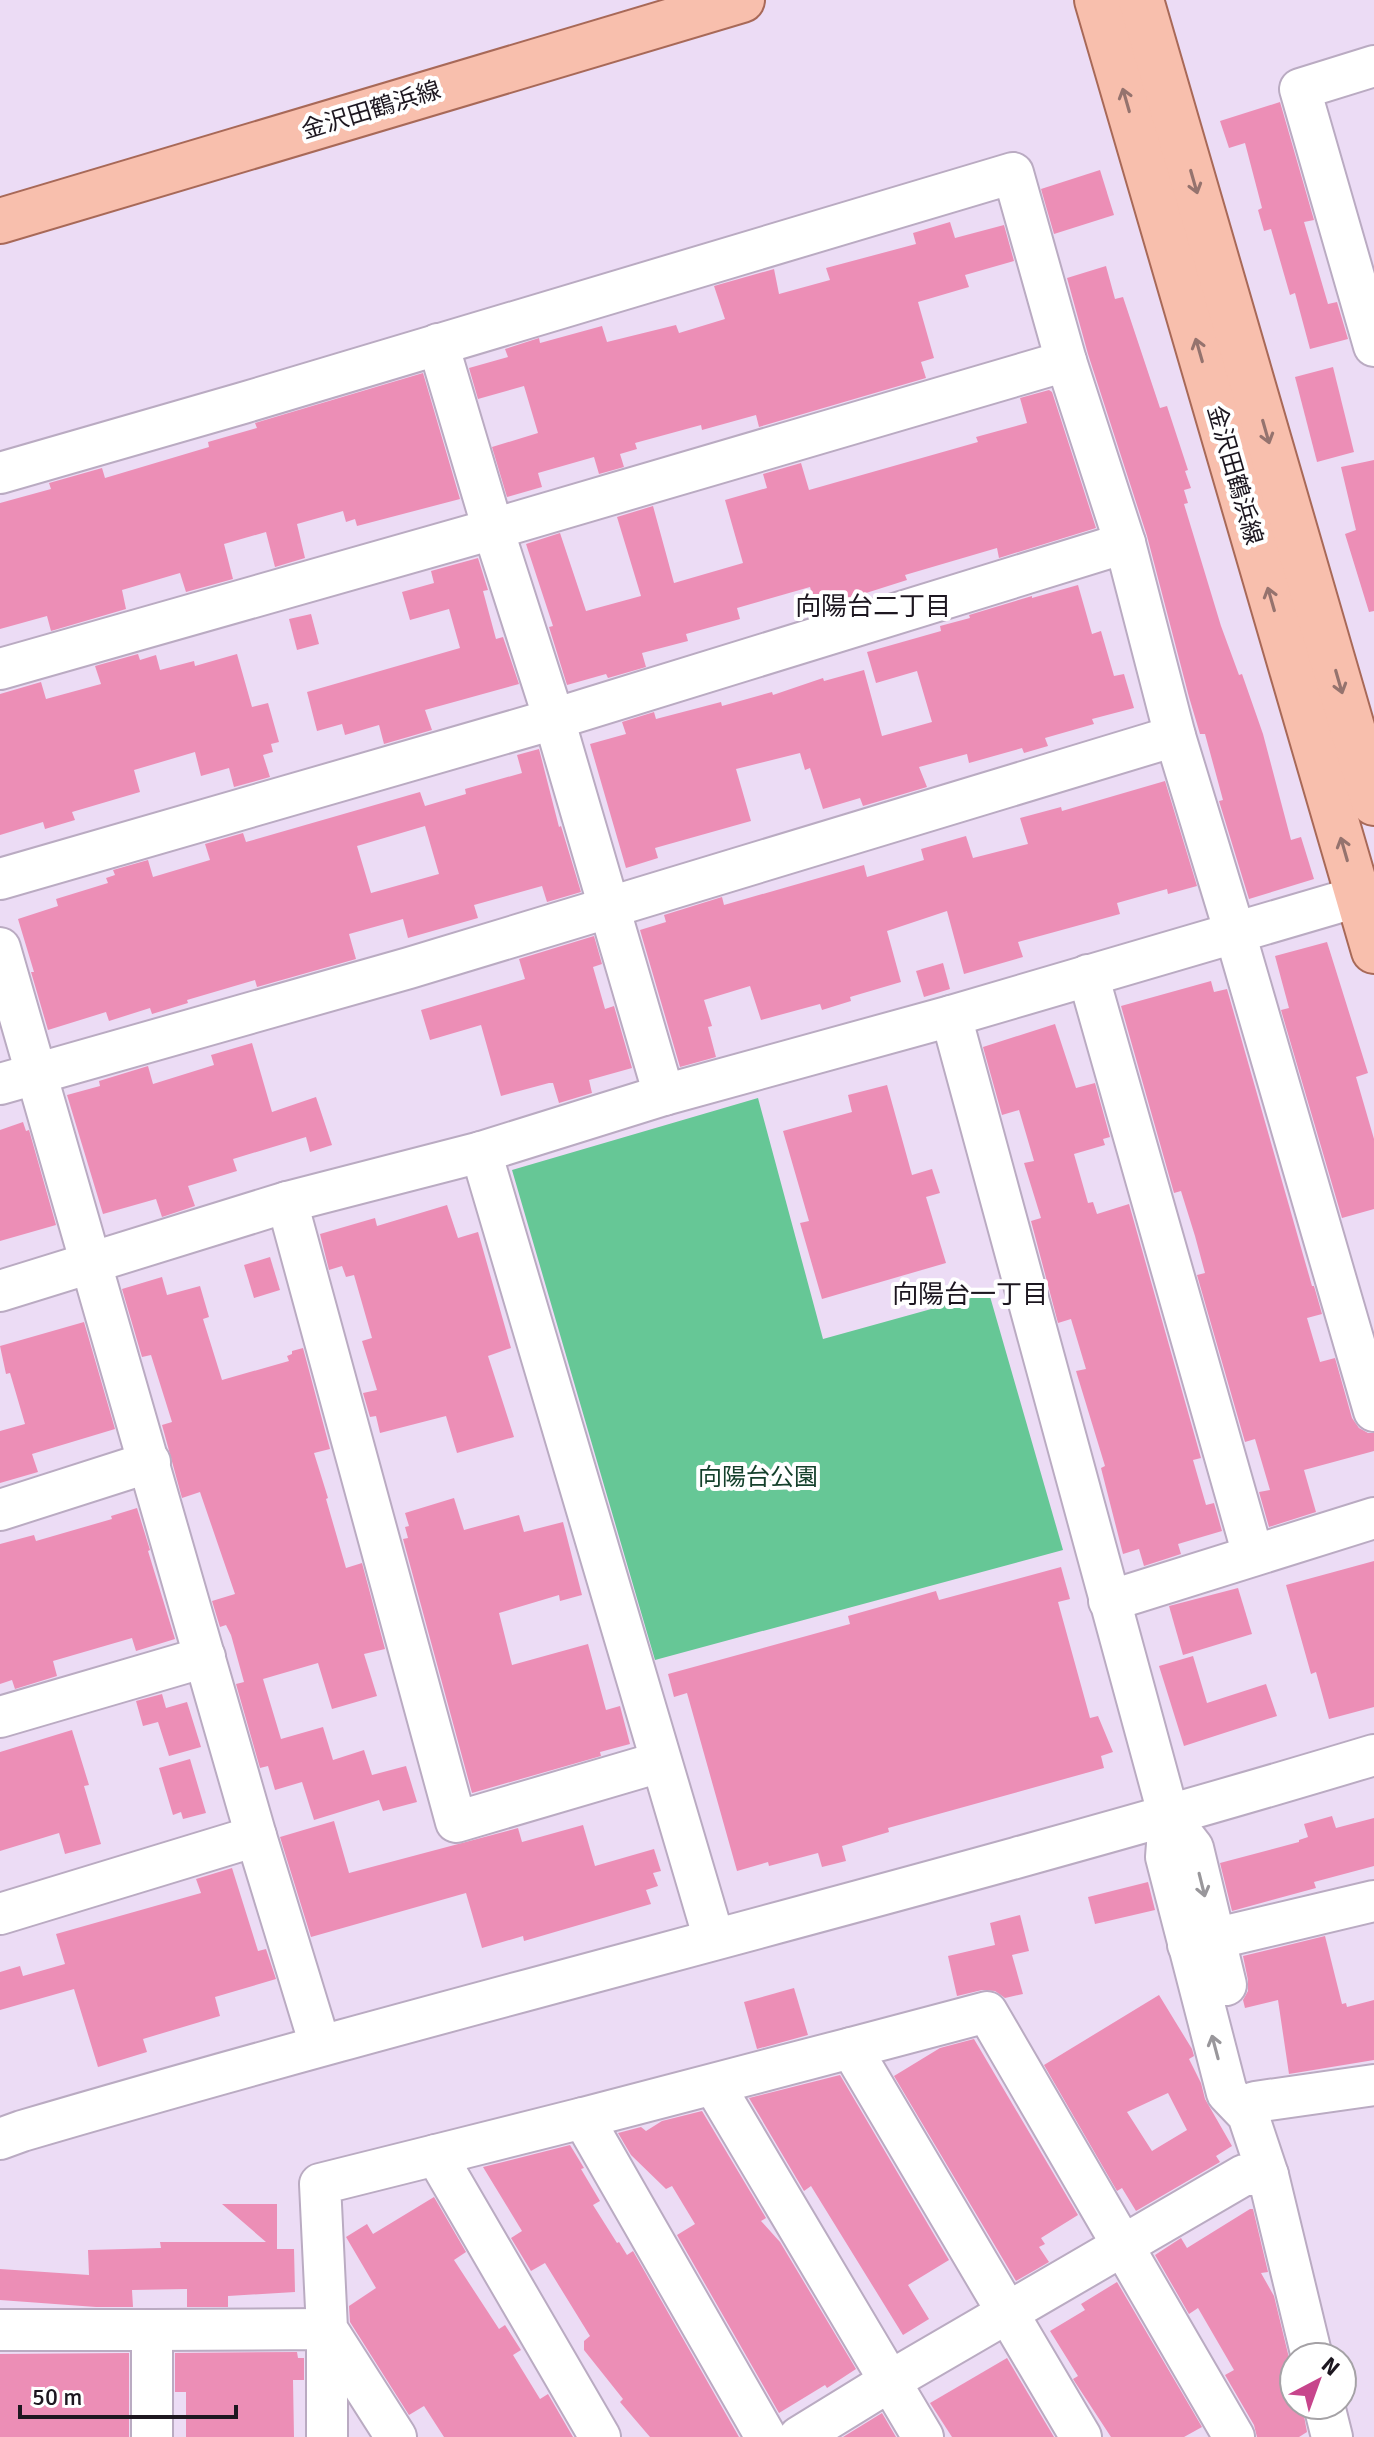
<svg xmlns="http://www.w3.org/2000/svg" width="1374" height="2437" viewBox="0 0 1374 2437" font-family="Signika,'Noto Sans JP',sans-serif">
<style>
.green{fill:#66c796}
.building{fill:#ec8eb6;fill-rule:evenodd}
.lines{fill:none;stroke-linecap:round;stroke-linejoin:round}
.minor-casing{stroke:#baabc2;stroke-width:44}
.major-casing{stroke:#a86958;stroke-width:48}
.minor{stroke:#fff;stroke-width:40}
.major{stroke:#f8bfad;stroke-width:44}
.oneway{stroke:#95736e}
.oneway2{stroke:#99979b}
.labels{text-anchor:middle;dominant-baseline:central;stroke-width:8;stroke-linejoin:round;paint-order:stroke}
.street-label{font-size:24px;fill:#1d1720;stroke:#fff}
.park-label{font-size:24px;fill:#15412c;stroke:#fff}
.neighbourhood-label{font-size:26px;fill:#1d1720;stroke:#fff}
</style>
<rect width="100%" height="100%" fill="#ecdcf5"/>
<!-- green -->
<path class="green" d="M758 1098 823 1339 989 1293 1063 1550 655 1660 512 1170Z"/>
<!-- building -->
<g class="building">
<path d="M1280 102 1314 220 1304 222 1328 304 1337 302 1348 339 1310 349 1295 293 1290 295 1271 229 1264 231 1258 210 1262 208 1245 143 1229 148 1220 121Z"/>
<path d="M1100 170 1114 215 1054 234 1041 189Z"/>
<path d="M950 222 955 238 1004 225 1014 261 965 275 969 287 918 302 934 358 921 362 926 378 759 427 756 415 702 430 701 425 635 443 637 449 620 454 624 467 599 474 594 457 538 473 542 487 507 497 492 447 538 433 524 386 478 399 469 368 508 357 505 349 539 338 540 343 602 326 607 342 676 325 679 333 725 319 714 286 774 269 779 294 830 280 826 268 916 244 913 233Z"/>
<path d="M1106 266 1115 299 1123 297 1160 408 1167 406 1188 470 1185 471 1191 488 1184 490 1188 503 1184 504 1221 626 1239 675 1242 674 1263 734 1291 840 1301 837 1314 879 1249 899 1219 801 1223 800 1205 734H1200L1189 697 1147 536 1088 354 1067 278Z"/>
<path d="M1333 367 1354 452 1317 462 1295 377Z"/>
<path d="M423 373 460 499 357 526 355 519 346 522 343 511 297 524 305 558 275 567 266 532 224 544 233 579 186 592 180 573 122 590 126 609 51 631 47 616 0 629V503L51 489 49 483 102 468 105 478 209 447 208 442 257 428 255 423Z"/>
<path d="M1049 390 1052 392 1096 528 999 558 997 548 905 575 907 580 844 600 845 605 818 614 810 587 737 608 740 619 686 634 688 641 642 653 646 667 608 678 606 674 567 685 549 627 553 626 526 544 560 533 586 611 641 596 617 517 653 506 674 583 743 563 725 500 767 488 763 474 801 463 809 490 978 442 976 437 1027 423 1020 398Z"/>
<path d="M1374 460V611L1369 612 1345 534 1356 530 1341 467Z"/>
<path d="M478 558 488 590 483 591 496 639 503 637 519 684 425 710 432 730 384 744 379 725 345 735 342 724 317 731 307 692 460 648 449 609 410 620 402 592 434 583 431 571Z"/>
<path d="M1078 585 1092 634 1101 631 1114 676 1124 674 1134 708 1092 719 1094 724 1045 738 1048 746 1024 753 1022 748 969 763 967 754 919 767 927 787 863 806 860 798 823 809 810 768 805 770 800 753 736 769 751 821 655 848 658 858 626 868 590 744 626 734 622 722 654 712 656 719 721 702 722 706 772 692 773 695 823 678 824 681 864 670 882 736 932 722 917 671 876 683 867 652 941 631 940 626 970 618 969 615 1032 596V598Z"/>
<path d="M311 614 319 644 297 650 289 619Z"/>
<path d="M138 654 140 660 156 655 160 670 194 661 195 666 237 654 252 707 268 703 279 742 271 744 273 752 263 755 270 777 234 787 229 768 201 776 195 752 134 770 140 792 72 812 75 820 45 829 43 822 0 835V694L41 682 46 699 101 684 95 666Z"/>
<path d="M539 749 559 827 561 826 581 892 547 902 542 886 474 905 478 918 408 938 403 919 349 934 356 959 257 987 255 980 187 1000 188 1003 152 1014 150 1008 109 1021 106 1012 48 1030 31 972H34L18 919 58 906 56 899 108 883 106 878 115 875 113 870 148 860 153 877 210 860 205 844 243 833 246 842 420 792 425 806 466 794 465 789 522 773 517 755ZM425 826 439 874 371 893 357 846Z"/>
<path d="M1165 781 1197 886 1168 894 1167 889 1117 903 1120 914 1018 942 1023 957 964 974 947 911 887 931 901 982 850 997 851 1001 822 1010 820 1004 761 1020 750 986 704 1000 712 1026 708 1027 716 1057 680 1067 640 930 666 922 664 915 722 897 724 905 864 865 867 877 924 860 921 849 966 836 973 858 1028 844 1020 818 1061 807 1062 811Z"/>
<path d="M594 936 602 964 593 967 605 1009 614 1006 632 1068 589 1080 592 1093 559 1103 553 1083H549L501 1096 481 1025 430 1040 421 1010 525 979 519 959Z"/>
<path d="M1327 942 1368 1073 1356 1077 1374 1139V1209L1342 1218 1281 1010 1289 1008 1275 956Z"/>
<path d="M943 963 950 989 924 997 916 971Z"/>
<path d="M1211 981 1214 992 1227 989 1312 1286H1314L1322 1314 1307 1318 1320 1362 1335 1358 1352 1418 1359 1428 1368 1433H1374V1451L1304 1470 1316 1512 1269 1527 1259 1492 1270 1490 1255 1439 1245 1442 1197 1275 1205 1273 1195 1236 1181 1191 1174 1193 1121 1006Z"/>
<path d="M1055 1024 1076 1088 1095 1083 1110 1137 1103 1139 1105 1145 1074 1154 1088 1203 1093 1202 1097 1214 1129 1204 1201 1458 1193 1460 1206 1505 1214 1503 1222 1531 1178 1544 1181 1554 1144 1566 1139 1549 1123 1554 1101 1468 1105 1466 1076 1371 1086 1369 1071 1319 1058 1323 1031 1221 1041 1218 1024 1163 1034 1161 1019 1110 1002 1115 983 1047Z"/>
<path d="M252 1043 272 1112 316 1097 332 1145 310 1152 306 1137 233 1159 237 1171 188 1186 195 1206 162 1217 156 1199 103 1214 67 1095 100 1086 99 1081 148 1066 153 1084 214 1065 211 1055Z"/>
<path d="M887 1085 912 1175 932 1169 940 1193 926 1197 946 1263 822 1299 800 1223 809 1221 783 1131 852 1112 848 1095Z"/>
<path d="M23 1122 26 1131 29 1130 56 1225 0 1241V1130Z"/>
<path d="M447 1205 458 1238 478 1232 511 1348 488 1356 514 1437 457 1453 446 1416 380 1433 376 1416 370 1417 363 1393 377 1390 362 1341 372 1338 354 1275 346 1277 342 1266 329 1270 320 1234 375 1218 377 1226Z"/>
<path d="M270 1257 280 1290 254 1298 244 1265Z"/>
<path d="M162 1277 167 1295 200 1286 209 1317 203 1319 222 1380 289 1361 287 1356 292 1354V1351L303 1348 330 1449 314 1453 328 1498 326 1499 346 1568 362 1563 385 1649 364 1654 377 1696 332 1709 318 1663 263 1679 281 1739 323 1727 333 1760 364 1750 372 1775 406 1766 417 1802 383 1811 379 1800 314 1820 302 1782 275 1790 268 1766 260 1768 236 1684 244 1682 231 1635 226 1625 220 1627 212 1601 235 1594 200 1492 182 1498 162 1425 172 1422 151 1355 142 1357 122 1289Z"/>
<path d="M84 1322 115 1429 32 1454 38 1472 0 1483V1431L25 1424 10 1373 6 1374 0 1346Z"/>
<path d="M454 1498 464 1530 519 1515 524 1532 563 1522 582 1595 560 1601 559 1595 499 1613 512 1665 588 1644 606 1710 620 1706 630 1744 600 1752 601 1756 472 1793 403 1539 408 1538 405 1527 409 1526 405 1513Z"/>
<path d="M137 1508 150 1550 148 1551 175 1639 136 1651 132 1638 53 1661 57 1676 15 1689 12 1680 0 1684V1544L34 1535 36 1541 112 1519 111 1516Z"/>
<path d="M1374 1561V1707L1329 1719 1316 1672 1311 1674 1286 1585Z"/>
<path d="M1061 1567 1070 1599 1058 1602 1090 1718 1098 1716 1113 1752 1101 1756 1104 1768 888 1828 889 1832 842 1846 846 1861 822 1867 818 1853 769 1866 768 1862 737 1871 687 1693 674 1697 668 1674 850 1624 848 1616 936 1591 939 1600Z"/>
<path d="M1238 1588 1252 1634 1183 1655 1169 1606Z"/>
<path d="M1193 1656 1207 1703 1266 1684 1277 1716 1184 1746 1159 1666Z"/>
<path d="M162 1694 166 1708 187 1702 201 1747 169 1756 158 1722 143 1726 136 1701Z"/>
<path d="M72 1730 89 1785 84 1786 101 1844 65 1854 59 1833 0 1851V1752Z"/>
<path d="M190 1759 206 1813 183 1819 181 1812 173 1815 159 1768Z"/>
<path d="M1332 1816 1336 1828 1374 1818V1866L1314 1882 1316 1888 1232 1911 1220 1863 1299 1842V1840L1308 1837 1304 1824Z"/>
<path d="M334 1821 349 1873 518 1828 522 1842 583 1825 595 1866 654 1849 661 1871 653 1873 658 1886 646 1890 651 1904 524 1941 523 1936 482 1948 466 1893 311 1937 280 1837Z"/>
<path d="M232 1868 258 1951 266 1949 276 1979 215 1997 220 2016 143 2039 147 2052 98 2067 74 1989 0 2010V1972L20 1966 23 1976 65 1964 56 1934 201 1893 196 1879Z"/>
<path d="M1148 1882 1155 1910 1095 1924 1088 1897Z"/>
<path d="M1020 1915 1029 1951 1012 1955 1023 1994 1005 1998 995 1991 982 1990 957 1996 948 1956 995 1945 990 1923Z"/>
<path d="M1325 1936 1342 2004 1346 2003 1347 2007 1374 2000V2060L1289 2074 1278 2000 1245 2008 1243 2000 1248 1991V1980L1243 1956Z"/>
<path d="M794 1988 808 2035 757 2049 744 2002Z"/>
<path d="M1159 1995 1192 2049 1194 2056 1189 2059 1201 2083 1205 2099 1232 2146 1216 2156 1220 2162 1136 2211 1122 2188 1117 2191 1044 2065ZM1168 2093 1187 2130 1152 2151 1127 2112Z"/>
<path d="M974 2039 1078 2215 1041 2238 1045 2244 1039 2247 1049 2262 1016 2281 894 2076 940 2048Z"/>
<path d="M840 2075 949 2260 908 2285 929 2319 903 2335 811 2186 804 2191 749 2098Z"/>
<path d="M702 2111 766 2218 761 2221 780 2242 856 2369 827 2388 825 2385 779 2413 677 2235 695 2224 672 2186 666 2189 631 2155 618 2133 641 2127 646 2131 662 2121Z"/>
<path d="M570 2145 584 2168 581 2169 600 2201 593 2205 617 2243 619 2242 627 2255 633 2251 739 2437H650L620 2402 623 2399 584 2350V2341L590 2336 545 2263 531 2271 511 2238 522 2231 483 2167Z"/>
<path d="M434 2197 466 2252 454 2260 499 2329 505 2325 521 2350 513 2355 540 2399 548 2394 573 2437H444L424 2406 409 2415 350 2322 349 2306 376 2288 346 2237 367 2224 373 2234Z"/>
<path d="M222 2204H277V2249H294L295 2292 228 2296V2307H187V2289L132 2290 133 2307H96L0 2300V2269L89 2275 88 2250 161 2248 160 2242H266Z"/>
<path d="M1250 2209H1253L1268 2272 1261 2273 1274 2296 1290 2362 1294 2371V2405H1302L1307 2432 1299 2437H1257L1254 2425 1225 2375 1234 2370 1198 2308 1189 2314 1155 2255 1181 2238 1187 2248Z"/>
<path d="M1117 2282 1202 2427 1184 2437H1111L1073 2379 1078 2376 1050 2331 1085 2310 1081 2304Z"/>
<path d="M297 2352 298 2358H304V2380H293L294 2437H186V2392H175V2353Z"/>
<path d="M129 2353V2437H0V2354Z"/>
<path d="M1007 2358 1054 2437H952L930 2403Z"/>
<path d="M882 2413 896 2437H843Z"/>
</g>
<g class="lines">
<defs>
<g id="minor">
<path d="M1374 66 1300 89 1374 346"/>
<path d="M438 344 493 529 554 719 664 1095"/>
<path d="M0 473 243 403 1013 173 1066 361 1125 543 1175 736 1235 933 1374 1411"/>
<path d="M0 669 493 529 1066 361"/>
<path d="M0 879 554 719 1125 543"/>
<path d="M0 948 256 1836 320 2045"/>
<path d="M1088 975 1253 1555"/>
<path d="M0 1084 409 968 1175 736"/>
<path d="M481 1152 714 1939"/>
<path d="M287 1202 456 1822 660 1762"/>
<path d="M0 1291 287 1202 481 1152 664 1095 951 1016 1374 892"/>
<path d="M0 1510 150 1462"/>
<path d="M1109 1601 1374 1518"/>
<path d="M0 1717 205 1657"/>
<path d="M1169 1817 1193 1848 1226 1985"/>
<path d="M0 1914 256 1836"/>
<path d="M1188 1945 1374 1901"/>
<path d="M714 2085 923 2437"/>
<path d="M1248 2115 1255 2102 1374 2085"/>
<path d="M583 2118 851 2048"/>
<path d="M0 2139 22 2131C471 1999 926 1890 1374 1755"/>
<path d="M1268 2175 1312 2357"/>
<path d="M0 2330H152V2437"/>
<path d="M152 2330 327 2329V2437"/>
<path d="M1324 2405 1332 2437"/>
<path d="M396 2437 327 2329 320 2184 436 2155"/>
<path d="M600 2437 436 2155 583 2118 766 2437"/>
<path d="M799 2437 890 2381 1244 2175H1268L1248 2115 1227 2093 1166 1857 1169 1817 951 1016"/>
<path d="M1081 2437 851 2048 987 2012 1234 2437"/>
</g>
<g id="major">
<path d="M1097 0 1374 951"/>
<path d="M1141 0 1374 803"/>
<path d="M0 221 742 0"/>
</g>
</defs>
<!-- minor casing -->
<use href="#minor" class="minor-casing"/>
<!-- major casing -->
<use href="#major" class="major-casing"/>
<!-- minor -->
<use href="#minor" class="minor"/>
<!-- major -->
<use href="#major" class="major"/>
</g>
<!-- one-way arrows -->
<defs><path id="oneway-shaft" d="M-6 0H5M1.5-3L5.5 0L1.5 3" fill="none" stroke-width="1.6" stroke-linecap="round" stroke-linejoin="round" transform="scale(2)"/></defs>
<g class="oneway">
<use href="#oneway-shaft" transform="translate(1126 100) rotate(-106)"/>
<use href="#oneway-shaft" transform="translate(1194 182) rotate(74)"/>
<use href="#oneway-shaft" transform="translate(1199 350) rotate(-106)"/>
<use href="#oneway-shaft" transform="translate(1266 432) rotate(74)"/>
<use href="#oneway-shaft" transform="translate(1271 599) rotate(-106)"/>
<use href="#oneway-shaft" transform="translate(1339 682) rotate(74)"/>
<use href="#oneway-shaft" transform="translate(1344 849) rotate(-106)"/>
</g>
<g class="oneway2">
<use href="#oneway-shaft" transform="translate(1202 1885) rotate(76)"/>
<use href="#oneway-shaft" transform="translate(1215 2047) rotate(-105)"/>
</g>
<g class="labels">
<!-- street labels -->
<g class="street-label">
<text transform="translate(371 110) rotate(-17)">金沢田鶴浜線</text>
<text transform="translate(1235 475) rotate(74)">金沢田鶴浜線</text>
</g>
<!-- park labels -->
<g class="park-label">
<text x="758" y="1477">向陽台公園</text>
</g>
<!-- neighbourhood labels -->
<g class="neighbourhood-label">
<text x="873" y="607">向陽台二丁目</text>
<text x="970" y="1295">向陽台一丁目</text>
</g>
</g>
<!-- north arrow -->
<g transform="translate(1318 2381) rotate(41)"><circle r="38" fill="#ffffff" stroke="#a5a2a6" stroke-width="2"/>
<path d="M0-6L14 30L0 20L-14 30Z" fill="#c7458c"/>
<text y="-12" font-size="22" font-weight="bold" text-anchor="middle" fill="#1d1720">N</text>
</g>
<!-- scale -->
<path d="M20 2405v12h216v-12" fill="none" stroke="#1d1720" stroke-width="4"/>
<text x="32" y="2405" font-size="24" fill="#1d1720" stroke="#ffffff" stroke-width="6" paint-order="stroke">50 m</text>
</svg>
